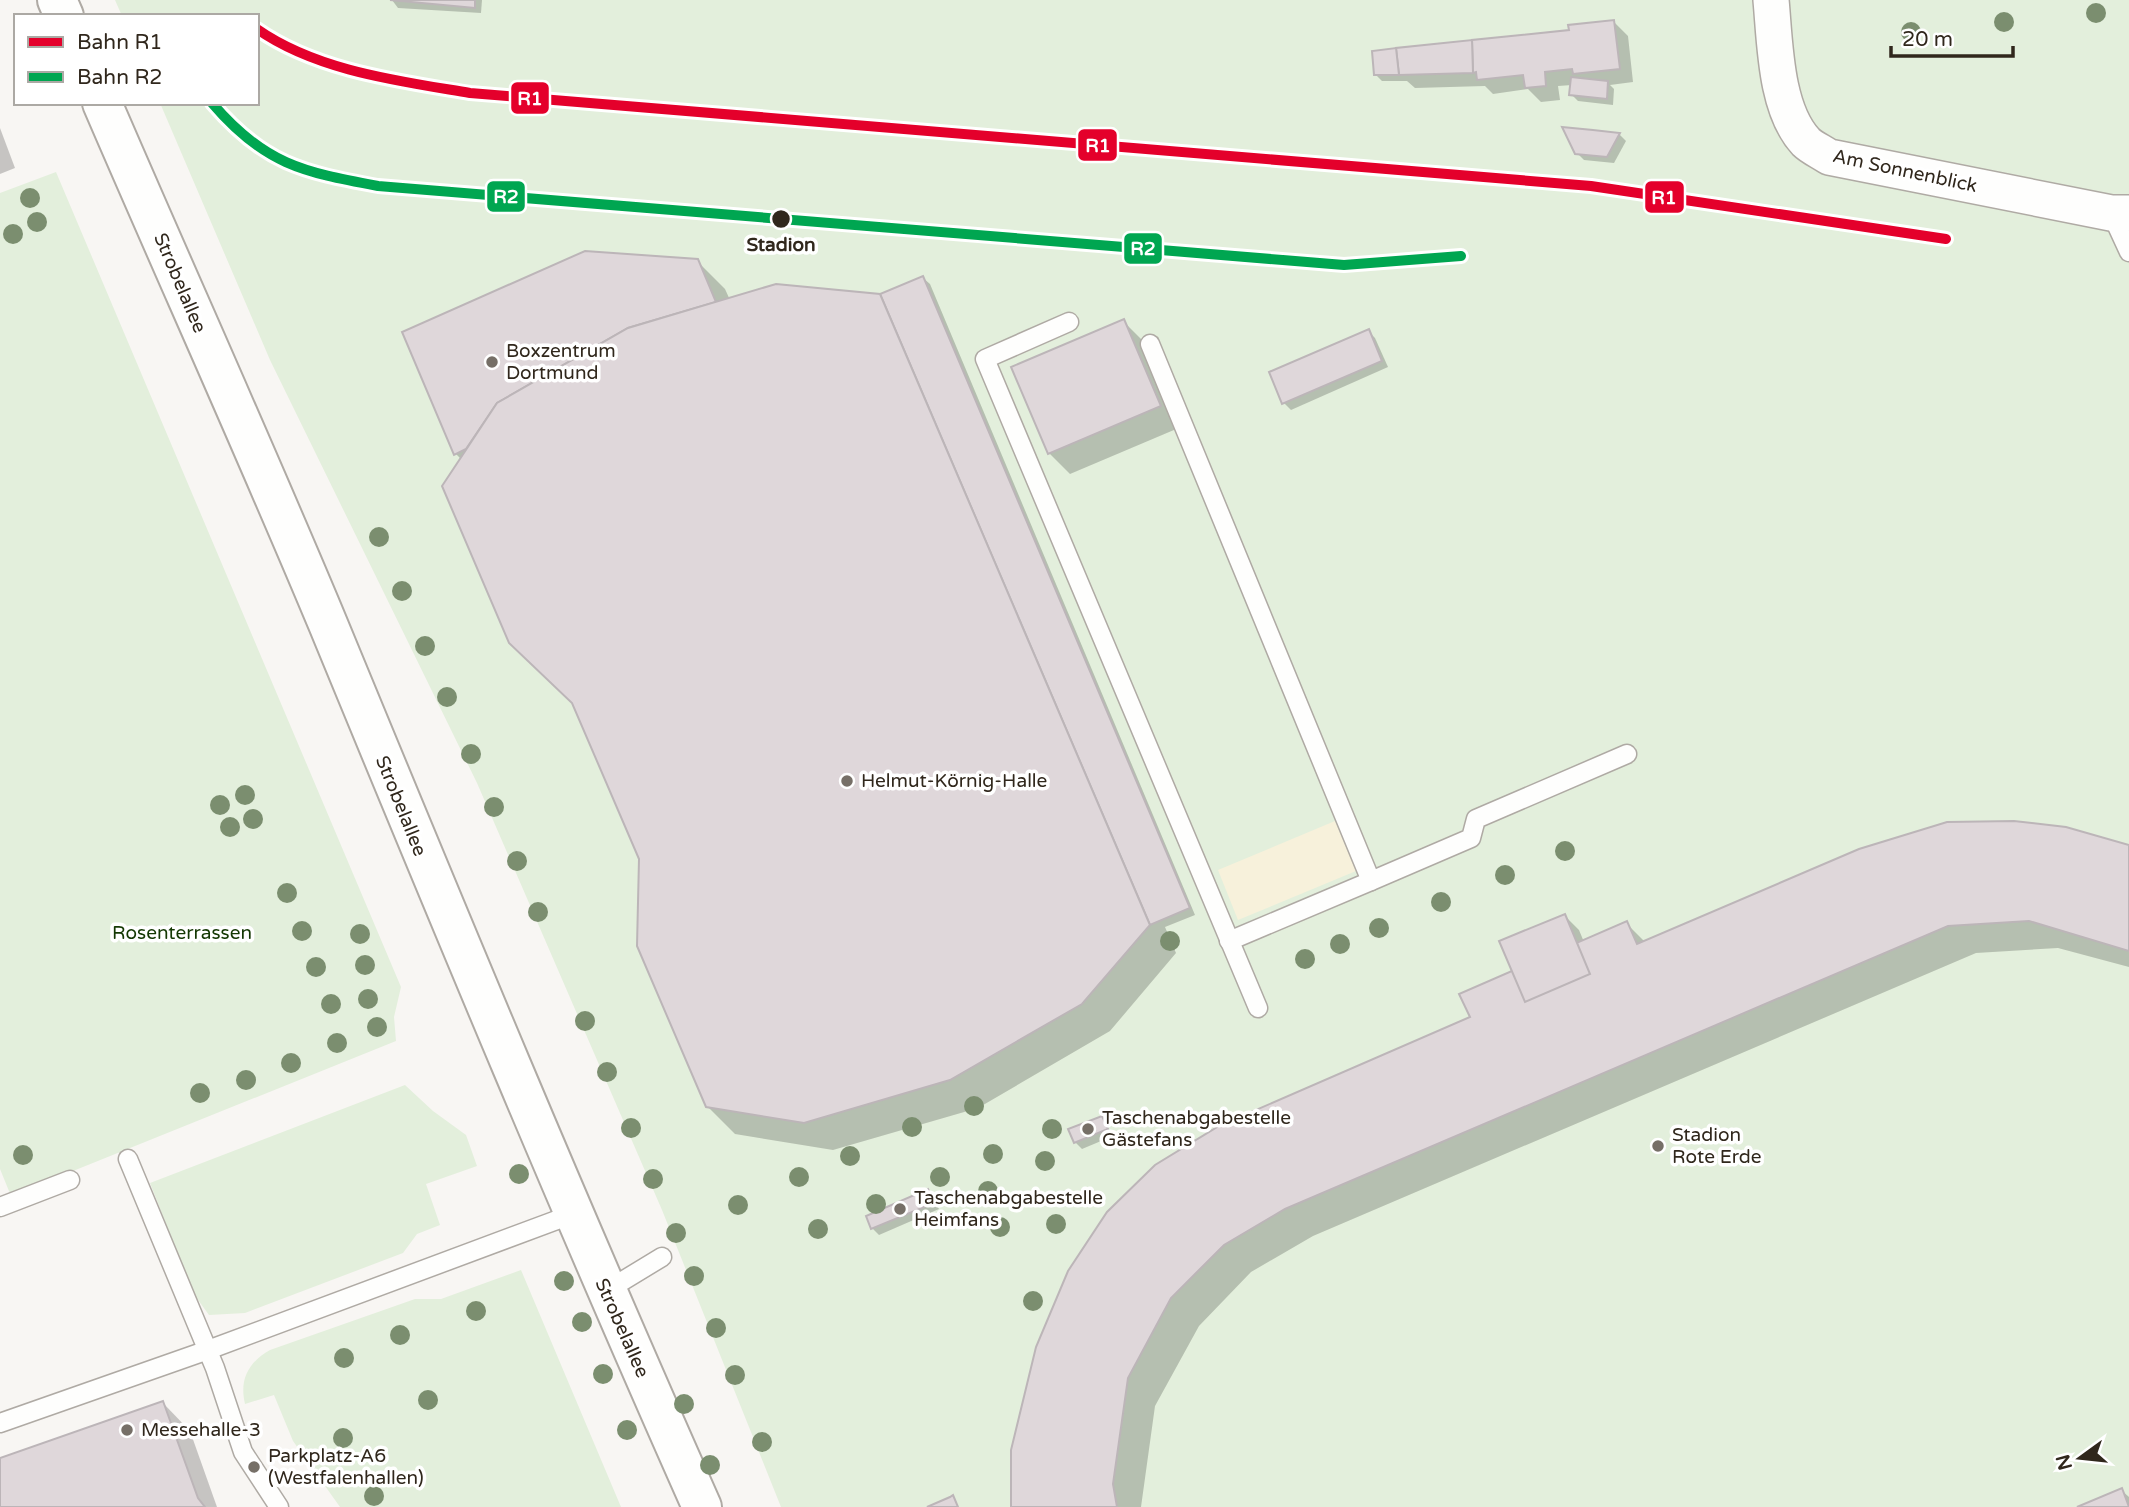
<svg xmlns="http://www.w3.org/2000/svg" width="2129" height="1507" viewBox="0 0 2129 1507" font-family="'Varela Round',sans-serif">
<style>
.green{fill:#e3efdc}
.sand{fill:#f7f1db}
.shadow{fill:#0003}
.building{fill:#dfd7da;stroke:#bcb5b8;stroke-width:2}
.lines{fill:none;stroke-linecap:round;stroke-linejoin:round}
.service-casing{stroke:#afaaa4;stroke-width:21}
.minor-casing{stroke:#afaaa4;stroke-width:38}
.tertiary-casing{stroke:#afaaa4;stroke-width:42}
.service{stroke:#fefefd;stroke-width:18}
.minor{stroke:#fefefd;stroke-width:35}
.tertiary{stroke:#fefefd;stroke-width:38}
.rail-1-casing{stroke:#fff;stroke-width:16}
.rail-2-casing{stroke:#fff;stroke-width:16}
.rail-1{stroke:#e4002b;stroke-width:10}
.rail-2{stroke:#00a651;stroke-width:10}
.tree{fill:#7b8e6f}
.stop-dot{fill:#30271c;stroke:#fff;stroke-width:2.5}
.poi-dot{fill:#766f67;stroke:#fff;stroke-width:2.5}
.labels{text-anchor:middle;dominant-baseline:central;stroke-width:7;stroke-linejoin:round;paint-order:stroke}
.street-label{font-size:19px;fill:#30271c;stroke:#fff}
.stop-label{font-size:19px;font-weight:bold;fill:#30271c;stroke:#fff}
.poi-label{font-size:19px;fill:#30271c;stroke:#fff;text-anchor:start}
.park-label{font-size:19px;fill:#143803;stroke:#fff}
.line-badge{stroke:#fff;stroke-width:2.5}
.badge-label{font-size:19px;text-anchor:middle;font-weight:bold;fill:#fff}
</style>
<rect width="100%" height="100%" fill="#f8f6f3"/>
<!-- green -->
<g class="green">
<path d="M115 0H2129V1507H781L662 1210 477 783 270 360 160 103H257V16H122Z"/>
<path d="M56 172 401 987 394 1017 396 1041 11 1196 0 1169V193Z"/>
<path d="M405 1085 433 1111 466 1135 477 1166 426 1184 440 1225 417 1234 403 1253 245 1313 209 1315 193 1293 150 1183Z"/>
<path d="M521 1270 621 1507H340L293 1441 274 1395 245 1404C239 1379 249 1362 270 1350L415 1299H441Z"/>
</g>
<!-- sand -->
<path class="sand" d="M1335 821 1356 871 1238 920 1218 870Z"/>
<!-- shadow -->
<g class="shadow">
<path d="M392 0H482L481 13 398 8Z"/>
<path d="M1614 22 1628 36 1633 82 1610 85 1614 89 1613 105 1578 101 1571 94 1572 85 1558 86 1560 100 1541 102 1528 89 1493 94 1485 86 1415 88 1407 81H1382L1375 74Z"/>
<path d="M0 128 15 168 0 174Z"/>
<path d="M1619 134 1626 141 1614 163 1584 160 1577 153Z"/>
<path d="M697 261 725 289 730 300 882 296 923 278 930 284 1195 915 1165 927 1176 953 1110 1031 978 1108 833 1150 735 1134 707 1106 641 858 575 705 461 459 456 454 404 333Z"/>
<path d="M1123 321 1144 342 1181 427 1070 474 1049 453Z"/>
<path d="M1368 331 1375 338 1388 367 1291 410 1284 403Z"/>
<path d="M2129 847V967L2058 948 1976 953 1313 1236 1251 1272 1199 1326 1155 1406 1141 1507H1013L1037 1347 1472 1018 1565 916 1579 930 1584 942 1627 924 1645 942Z"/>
<path d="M1102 1118 1113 1136 1082 1149 1075 1142Z"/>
<path d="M928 1191 939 1209 879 1235 872 1228Z"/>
<path d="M163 1403 190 1431 217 1507H0V1460Z"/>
<path d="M2121 1490 2129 1497V1507H2081Z"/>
</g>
<!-- building -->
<g class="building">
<path d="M390 0H475V8Z"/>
<path d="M1614 20 1620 69 1573 74 1572 69 1545 72 1546 86 1525 88 1523 75 1477 80 1476 72 1473 73 1472 40 1569 30 1568 25Z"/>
<path d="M1472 40 1473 73 1399 75 1396 48Z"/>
<path d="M1396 48 1399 75H1374L1372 51Z"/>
<path d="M1571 77 1608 81 1607 99 1569 95Z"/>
<path d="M1562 127 1593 130 1620 133 1607 157 1575 154Z"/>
<path d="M585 251 698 259 716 302 628 328 497 403 466 449 454 455 402 332Z"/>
<path d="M923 276 1190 908 1150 925 880 294Z"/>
<path d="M776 284 880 294 1150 925 1082 1004 950 1080 804 1123 706 1107 637 946 639 859 572 703 509 643 442 486 497 403 628 328Z"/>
<path d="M1124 319 1161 406 1048 454 1011 367Z"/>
<path d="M1369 329 1382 361 1282 404 1269 372Z"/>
<path d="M2014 821 2066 827 2129 845V951L2029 921 1948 926 1285 1209 1224 1245 1171 1298 1128 1378 1113 1484 1117 1507H1011V1450L1036 1347 1068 1271 1107 1212 1155 1165 1219 1126 1470 1017 1459 994 1627 921 1637 944 1859 849 1947 822Z"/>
<path d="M1565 914 1590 974 1525 1002 1499 941Z"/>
<path d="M1102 1116 1108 1129 1074 1143 1068 1129Z"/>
<path d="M928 1189 934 1203 871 1229 866 1216Z"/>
<path d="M163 1401 198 1498 205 1507H0V1458Z"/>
<path d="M2122 1488 2129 1507H2077Z"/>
<path d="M953 1495 958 1507H927L950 1497Z"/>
</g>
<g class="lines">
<defs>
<g id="service">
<path d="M2111 213 2129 252"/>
<path d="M1069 322 985 359 1258 1008"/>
<path d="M1150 344 1371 881 1229 941"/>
<path d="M1371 881 1471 838 1476 819 1627 754"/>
<path d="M128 1159 215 1368 243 1452 279 1507"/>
<path d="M0 1207 70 1180"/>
<path d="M606 1291 662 1257"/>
<path d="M0 1423 208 1350 573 1214"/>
</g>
<path id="minor" d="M1771 0C1775 42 1775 109 1806 142 1812 148 1822 152 1829 157L2111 213H2129"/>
<g id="tertiary">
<path d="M57 0 64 16"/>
<path d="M102 103C177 277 255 449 328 624 450 920 572 1215 702 1507"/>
</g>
</defs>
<!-- service casing -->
<use href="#service" class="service-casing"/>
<!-- minor casing -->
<use href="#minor" class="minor-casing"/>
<!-- tertiary casing -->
<use href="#tertiary" class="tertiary-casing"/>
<!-- service -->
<use href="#service" class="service"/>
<!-- minor -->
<use href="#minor" class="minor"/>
<!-- tertiary -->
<use href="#tertiary" class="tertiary"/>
<defs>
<path id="rail-1" d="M257 29C317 71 399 81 470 93L1591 186 1946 239"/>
<path id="rail-2" d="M212 103C264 164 302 172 378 186L1344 265 1461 256"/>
</defs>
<!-- rail-1 casing -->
<use href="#rail-1" class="rail-1-casing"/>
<!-- rail-2 casing -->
<use href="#rail-2" class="rail-2-casing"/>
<!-- rail-1 -->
<use href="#rail-1" class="rail-1"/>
<!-- rail-2 -->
<use href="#rail-2" class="rail-2"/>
</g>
<!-- trees -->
<g class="tree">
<circle cx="2096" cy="13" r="10"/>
<circle cx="2004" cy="22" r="10"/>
<circle cx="1911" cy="32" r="10"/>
<circle cx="30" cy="198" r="10"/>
<circle cx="37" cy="222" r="10"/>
<circle cx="13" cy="234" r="10"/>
<circle cx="379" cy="537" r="10"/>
<circle cx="402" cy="591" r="10"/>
<circle cx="425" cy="646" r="10"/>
<circle cx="447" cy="697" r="10"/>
<circle cx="471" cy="754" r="10"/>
<circle cx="245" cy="795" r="10"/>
<circle cx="220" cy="805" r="10"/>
<circle cx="494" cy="807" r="10"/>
<circle cx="253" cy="819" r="10"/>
<circle cx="230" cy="827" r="10"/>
<circle cx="1565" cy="851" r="10"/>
<circle cx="517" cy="861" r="10"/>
<circle cx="1505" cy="875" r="10"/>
<circle cx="287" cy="893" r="10"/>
<circle cx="1441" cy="902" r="10"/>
<circle cx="538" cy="912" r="10"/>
<circle cx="1379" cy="928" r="10"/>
<circle cx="302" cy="931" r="10"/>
<circle cx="360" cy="934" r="10"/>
<circle cx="1170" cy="941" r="10"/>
<circle cx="1340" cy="944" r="10"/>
<circle cx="1305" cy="959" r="10"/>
<circle cx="365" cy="965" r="10"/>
<circle cx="316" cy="967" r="10"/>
<circle cx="368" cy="999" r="10"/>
<circle cx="331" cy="1004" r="10"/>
<circle cx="585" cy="1021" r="10"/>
<circle cx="377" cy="1027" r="10"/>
<circle cx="337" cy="1043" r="10"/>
<circle cx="291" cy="1063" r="10"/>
<circle cx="607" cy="1072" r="10"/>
<circle cx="246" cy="1080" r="10"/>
<circle cx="200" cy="1093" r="10"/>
<circle cx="974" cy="1106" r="10"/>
<circle cx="912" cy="1127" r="10"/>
<circle cx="631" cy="1128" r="10"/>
<circle cx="1052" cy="1129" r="10"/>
<circle cx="993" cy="1154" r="10"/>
<circle cx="23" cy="1155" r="10"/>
<circle cx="850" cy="1156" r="10"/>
<circle cx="1045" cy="1161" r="10"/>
<circle cx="519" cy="1174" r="10"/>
<circle cx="799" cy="1177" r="10"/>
<circle cx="940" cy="1177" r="10"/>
<circle cx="653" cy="1179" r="10"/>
<circle cx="988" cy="1191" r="10"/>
<circle cx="876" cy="1204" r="10"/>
<circle cx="738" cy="1205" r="10"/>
<circle cx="1056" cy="1224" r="10"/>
<circle cx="1000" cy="1227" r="10"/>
<circle cx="818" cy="1229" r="10"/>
<circle cx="676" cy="1233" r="10"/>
<circle cx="694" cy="1276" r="10"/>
<circle cx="564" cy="1281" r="10"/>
<circle cx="1033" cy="1301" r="10"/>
<circle cx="476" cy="1311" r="10"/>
<circle cx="582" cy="1322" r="10"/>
<circle cx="716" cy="1328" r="10"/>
<circle cx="400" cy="1335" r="10"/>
<circle cx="344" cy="1358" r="10"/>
<circle cx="603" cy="1374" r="10"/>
<circle cx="735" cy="1375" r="10"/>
<circle cx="428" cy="1400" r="10"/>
<circle cx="684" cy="1404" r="10"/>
<circle cx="627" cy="1430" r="10"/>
<circle cx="343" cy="1438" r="10"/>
<circle cx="762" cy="1442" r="10"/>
<circle cx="710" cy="1465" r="10"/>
<circle cx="374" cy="1496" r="10"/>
</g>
<!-- markers -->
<circle class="stop-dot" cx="781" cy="219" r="10"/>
<g class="poi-dot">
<circle cx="492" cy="362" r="7"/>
<circle cx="847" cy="781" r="7"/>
<circle cx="1088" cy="1129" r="7"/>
<circle cx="1658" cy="1146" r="7"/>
<circle cx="900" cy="1209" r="7"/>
<circle cx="127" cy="1430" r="7"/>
<circle cx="254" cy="1467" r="7"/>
</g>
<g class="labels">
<!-- street labels -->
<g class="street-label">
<text transform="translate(1905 171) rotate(12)">Am Sonnenblick</text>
<text transform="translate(180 283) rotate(67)">Strobelallee</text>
<text transform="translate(401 806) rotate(68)">Strobelallee</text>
<text transform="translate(622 1328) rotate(66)">Strobelallee</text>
</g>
<!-- stop labels -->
<g class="stop-label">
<text x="781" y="245">Stadion</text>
</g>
<!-- poi labels -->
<g class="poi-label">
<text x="506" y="351">Boxzentrum<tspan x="506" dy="22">Dortmund</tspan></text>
<text x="861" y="781">Helmut-Körnig-Halle</text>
<text x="1102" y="1118">Taschenabgabestelle<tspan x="1102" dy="22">Gästefans</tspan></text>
<text x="1672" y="1135">Stadion<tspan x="1672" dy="22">Rote Erde</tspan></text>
<text x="914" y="1198">Taschenabgabestelle<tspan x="914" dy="22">Heimfans</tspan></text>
<text x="141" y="1430">Messehalle-3</text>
<text x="268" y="1456">Parkplatz-A6<tspan x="268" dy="22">(Westfalenhallen)</tspan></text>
</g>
<!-- park labels -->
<g class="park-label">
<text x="182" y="933">Rosenterrassen</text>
</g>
</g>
<g class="line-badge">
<rect x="510" y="81" width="40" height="34" rx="7" fill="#e4002b"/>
<rect x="1077" y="128" width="41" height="34" rx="7" fill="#e4002b"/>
<rect x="486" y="180" width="40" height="33" rx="7" fill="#00a651"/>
<rect x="1644" y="180" width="41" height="34" rx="7" fill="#e4002b"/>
<rect x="1123" y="232" width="40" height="33" rx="7" fill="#00a651"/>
</g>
<g class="badge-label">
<text x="530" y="105">R1</text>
<text x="1098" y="152">R1</text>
<text x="506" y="203">R2</text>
<text x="1664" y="204">R1</text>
<text x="1143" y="255">R2</text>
</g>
<!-- legend -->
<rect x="14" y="14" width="245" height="91" fill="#ffffff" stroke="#aca9a4" stroke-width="2"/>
<rect x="28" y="37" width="35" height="10" fill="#e4002b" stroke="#aca9a4" stroke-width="2"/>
<text x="77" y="49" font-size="21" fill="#30271c">Bahn R1</text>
<rect x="28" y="72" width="35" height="10" fill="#00a651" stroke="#aca9a4" stroke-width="2"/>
<text x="77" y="84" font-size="21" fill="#30271c">Bahn R2</text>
<!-- north arrow -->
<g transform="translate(2080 1458) rotate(255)" stroke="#ffffff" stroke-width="5" paint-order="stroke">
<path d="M0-5L12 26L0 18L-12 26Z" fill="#30271c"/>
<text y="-10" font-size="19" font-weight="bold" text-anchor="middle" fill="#30271c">N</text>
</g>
<!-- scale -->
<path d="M1891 46v10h122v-10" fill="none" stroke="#30271c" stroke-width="3.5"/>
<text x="1902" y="46" font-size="21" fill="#30271c" stroke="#ffffff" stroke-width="5" paint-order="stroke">20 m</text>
</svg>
